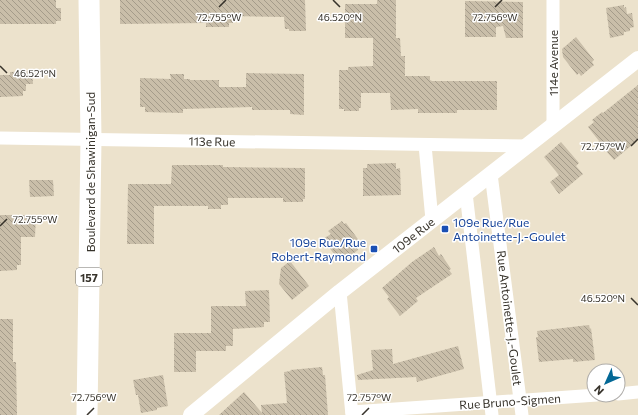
<svg xmlns="http://www.w3.org/2000/svg" width="638" height="415" viewBox="0 0 638 415" font-family="Commissioner,sans-serif">
<style>
.building{fill:url(#building-back-hatch)}
.lines{fill:none;stroke-linecap:round;stroke-linejoin:round}
.minor{stroke:#fff;stroke-width:13}
.tertiary{stroke:#fff;stroke-width:16}
.primary{stroke:#fff;stroke-width:21}
.ticks{fill:none;stroke:#37332b;stroke-width:1.5}
.transit-dot{fill:#1a4fb4;stroke:#fff;stroke-width:1.5}
.labels{text-anchor:middle;dominant-baseline:central;stroke-width:3;stroke-linejoin:round;paint-order:stroke}
.shield{fill:#fff;stroke:#73706b;stroke-width:1}
.shield-label{font-size:11px;font-weight:bold;fill:#37332b}
.street-label{font-size:12px;fill:#37332b;stroke:#fff}
.transit-label{font-size:12px;fill:#164399;stroke:#fff;text-anchor:start}
.ticks-label{font-size:10px;text-anchor:middle;fill:#37332b;stroke:#fff;stroke-width:3;stroke-linejoin:round;paint-order:stroke}
</style>
<defs>
<pattern id="building-back-hatch" width="6" height="6" patternUnits="userSpaceOnUse"><rect width="6" height="6" fill="#c9bea9"/><path d="M-1 5l2 2M0 0l6 6M5-1l2 2" fill="none" stroke="#a49b8a"/></pattern>
</defs>
<rect width="100%" height="100%" fill="#ece2cc"/>
<!-- building -->
<g class="building">
<path d="M0 0H56V8H61V21H56V24H0Z"/>
<path d="M120 0H305L306 31H289V29H285L284 17 233 16V23H229V27H206V23L120 24Z"/>
<path d="M377 0H396V38H400L401 56H405V76H430V80L432 81H497V110H457V113H418V109L391 110 390 93H361V108H359V111H344V109H339V70H348V67L373 66V38H345V4H377Z"/>
<path d="M465 1 523 2V38H506L503 26 496 27V37H465Z"/>
<path d="M624 5V8L626 7 627 14 632 13 634 27 630 28V31L624 32V35L610 38 606 8Z"/>
<path d="M576 37 594 60 592 62 594 65 581 76 579 73 577 75 563 57 562 49Z"/>
<path d="M32 71 33 84H26V91H23V96L0 97V75H10V72Z"/>
<path d="M246 73 304 74V115L290 114V110H252V107L183 109V113L145 112V107H140V78L171 79 170 74H184V79H190V80H219V87H246Z"/>
<path d="M638 85V140L614 160 598 142 599 141 588 127 594 122 592 120 602 112 603 113Z"/>
<path d="M561 142 579 163 576 166 583 174 559 194 550 182 559 175 544 157Z"/>
<path d="M396 163V169L400 168 401 195 363 196V168H367V164Z"/>
<path d="M172 165H223V167L305 168V199H303V202H283V198H228V205H221V209H208V206H154V244H127L128 184H171Z"/>
<path d="M29 180H53L54 196 30 197Z"/>
<path d="M0 215H36L35 237H21V265H17V270L0 271Z"/>
<path d="M342 221 344 224 346 223 360 242 355 245 358 250 343 261 340 256 337 258 323 239 331 234 328 231Z"/>
<path d="M434 247 439 256 441 254 451 269 449 270 452 274 416 298 418 301 400 316 387 299 389 297 382 288 412 262Z"/>
<path d="M290 261 309 286 292 300 279 284 281 268Z"/>
<path d="M269 290 270 322H264V327L233 329V346H226V351H196V372H174V333H211V306H246L245 291Z"/>
<path d="M0 319H13V362H16L17 415H0Z"/>
<path d="M589 325 590 329 591 328 595 360 573 362V359L539 362 536 337H538L537 331Z"/>
<path d="M458 346 464 369 417 382 416 377 358 380 357 375 373 370 371 350 392 349 393 364Z"/>
<path d="M322 367 323 375H325L328 415H219L244 392 262 413 261 405 287 403 284 372 291 371 290 370Z"/>
<path d="M163 375 168 406 157 408V410L141 413 138 395H136L133 380Z"/>
</g>
<g class="lines">
<!-- minor -->
<g class="minor">
<path d="M553 0V126"/>
<path d="M0 138 527 146"/>
<path d="M425 145 432 220"/>
<path d="M491 174 522 415"/>
<path d="M466 193 492 415"/>
<path d="M340 292 352 415"/>
<path d="M618 394 638 392"/>
<path d="M352 412 597 395"/>
</g>
<!-- tertiary -->
<path class="tertiary" d="M191 415 340 292 638 59"/>
<!-- primary -->
<path class="primary" d="M87 415 91 139 89 0"/>
</g>
<!-- ticks -->
<path class="ticks" d="M333 0 340 7M219 7 226 0M495 7 502 0M0 66 7 73M631 146 638 139M0 226 7 219M631 298 638 305M87 415 94 408M362 415 369 408"/>
<!-- markers -->
<g class="transit-dot">
<rect x="441" y="225" width="8" height="8" rx="2"/>
<rect x="370" y="245" width="8" height="8" rx="2"/>
</g>
<g class="labels">
<!-- shield labels -->
<rect class="shield" x="76" y="268" width="26" height="18" rx="3"/>
<g class="shield-label">
<text x="89" y="277">157</text>
</g>
<!-- street labels -->
<g class="street-label">
<text transform="translate(553 63) rotate(-90)">114e Avenue</text>
<text transform="translate(212 141) rotate(1)">113e Rue</text>
<text transform="translate(90 172) rotate(-90)">Boulevard de Shawinigan-Sud</text>
<text transform="translate(413 235) rotate(-38)">109e Rue</text>
<text transform="translate(510 318) rotate(83)">Rue Antoinette-J.-Goulet</text>
<text transform="translate(510 401) rotate(-4)">Rue Bruno-Sigmen</text>
</g>
<!-- transit labels -->
<g class="transit-label">
<text x="453" y="222">109e Rue/Rue<tspan x="453" dy="14">Antoinette-J.-Goulet</tspan></text>
<text x="366" y="242" text-anchor="end">109e Rue/Rue<tspan x="366" dy="14">Robert-Raymond</tspan></text>
</g>
</g>
<g class="ticks-label">
<text x="219" y="21">72.755°W</text>
<text x="340" y="21">46.520°N</text>
<text x="495" y="21">72.756°W</text>
<text x="35" y="77">46.521°N</text>
<text x="603" y="150">72.757°W</text>
<text x="35" y="223">72.755°W</text>
<text x="603" y="302">46.520°N</text>
<text x="94" y="401">72.756°W</text>
<text x="369" y="401">72.757°W</text>
</g>
<!-- north arrow -->
<g transform="translate(606 383) rotate(225)"><circle r="19" fill="#ffffff" stroke="#afadaa"/>
<path d="M0-3L7 15L0 10L-7 15Z" fill="#036896"/>
<text y="-6" font-size="11" font-weight="bold" text-anchor="middle" fill="#37332b">N</text>
</g>
</svg>
